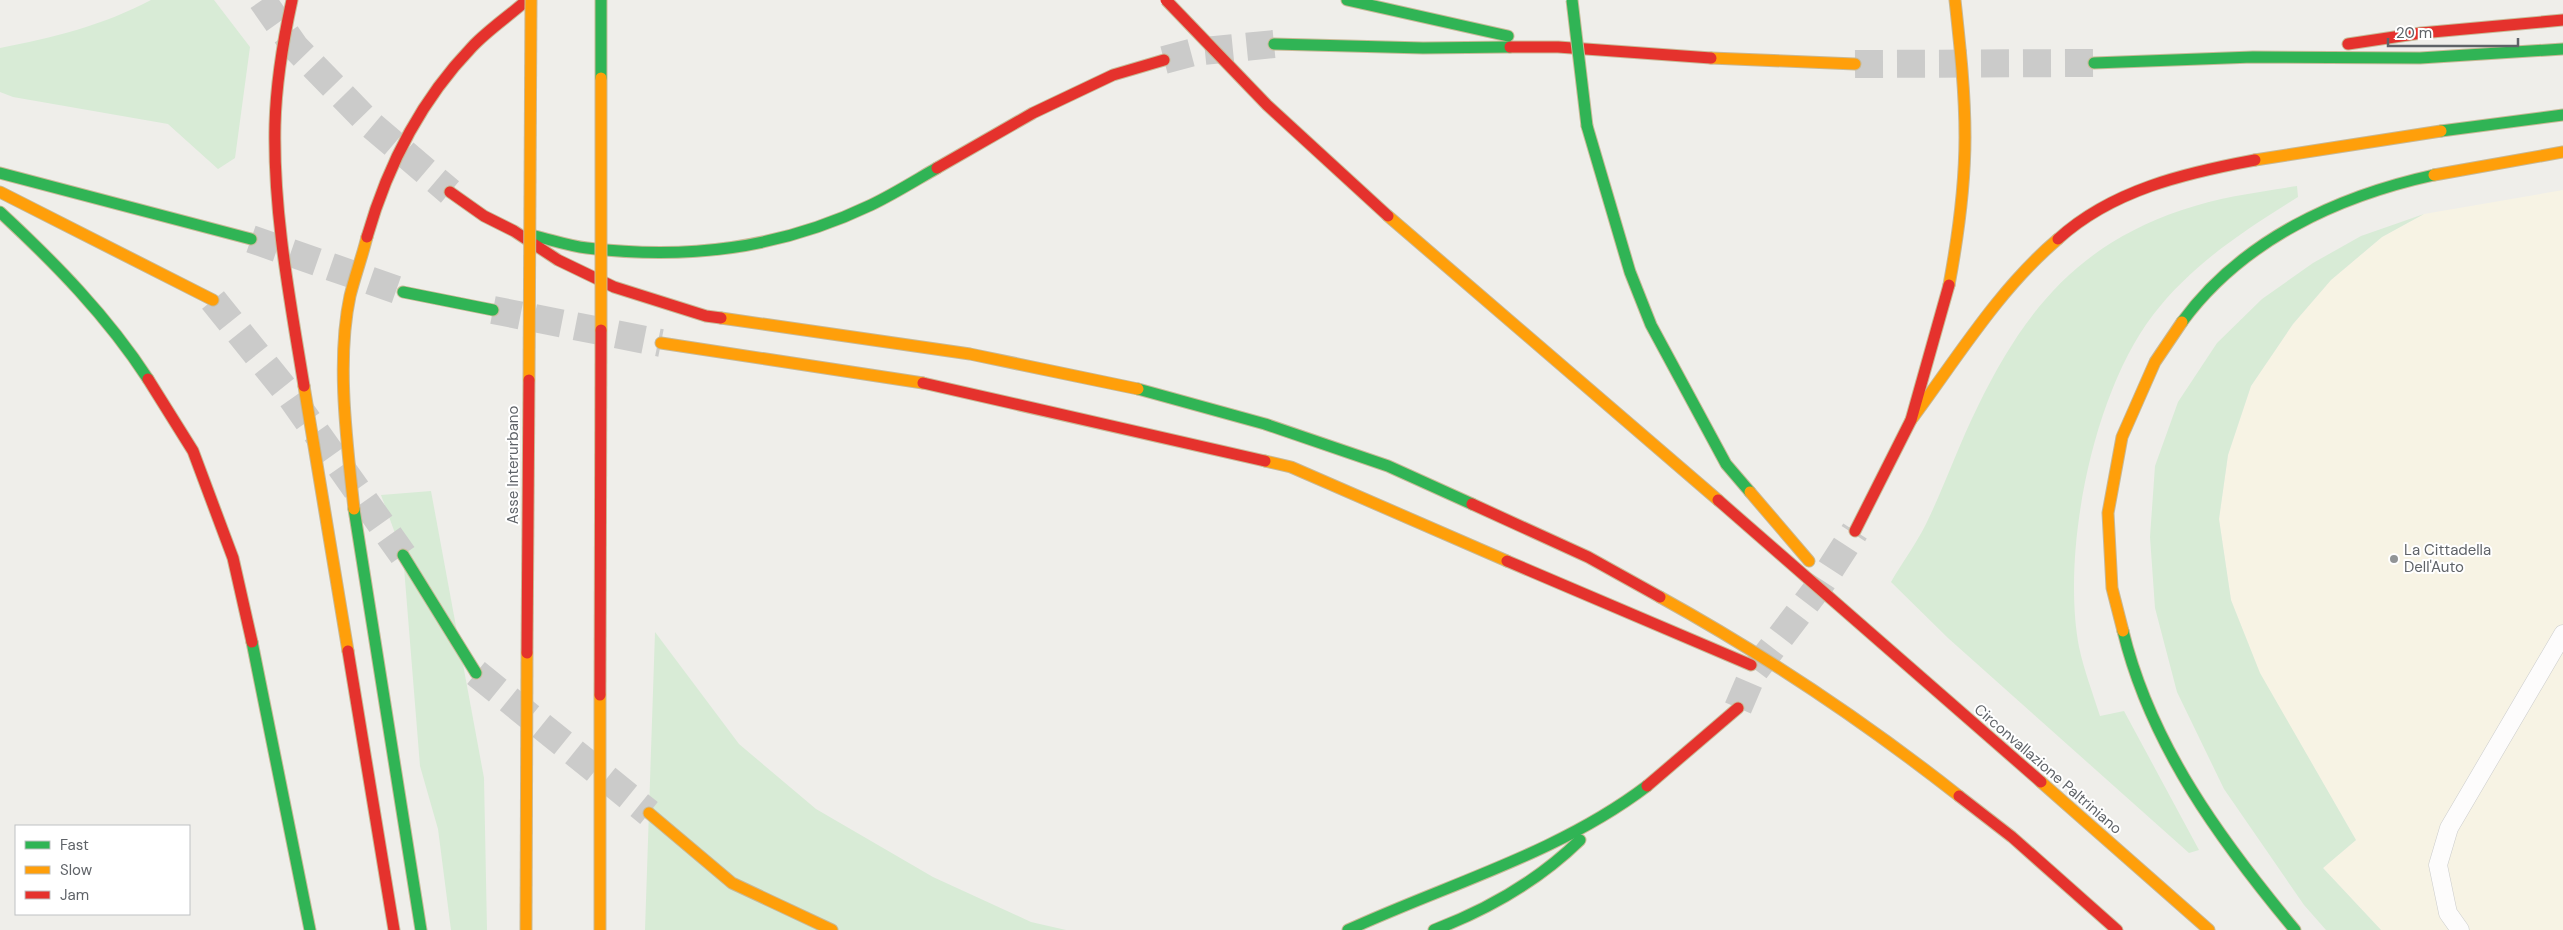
<svg xmlns="http://www.w3.org/2000/svg" width="2563" height="930" viewBox="0 0 2563 930" font-family="'DM Sans',sans-serif">
<style>
.commercial{fill:#f7f3e4}
.green{fill:#d8ebd6}
.lines{fill:none;stroke-linecap:round;stroke-linejoin:round}
.highway-tunnel{stroke:#cbcbca;stroke-width:28;stroke-dasharray:28 14;stroke-linecap:butt}
.lane-casing{stroke:#cbcccc;stroke-width:19}
.fast-casing{stroke:#c8b996;stroke-width:13}
.slow-casing{stroke:#c8b996;stroke-width:13}
.jam-casing{stroke:#c8b996;stroke-width:13}
.lane{stroke:#fdfcfc;stroke-width:18}
.fast{stroke:#30b455;stroke-width:11}
.slow{stroke:#ff9f0a;stroke-width:11}
.jam{stroke:#e5322d;stroke-width:11}
.fast-bridge-casing{stroke:#c8b996;stroke-width:13;stroke-linecap:butt}
.slow-bridge-casing{stroke:#c8b996;stroke-width:13;stroke-linecap:butt}
.jam-bridge-casing{stroke:#c8b996;stroke-width:13;stroke-linecap:butt}
.fast-bridge{stroke:#30b455;stroke-width:11}
.slow-bridge{stroke:#ff9f0a;stroke-width:11}
.jam-bridge{stroke:#e5322d;stroke-width:11}
.poi-dot{fill:#919496;stroke:#fff;stroke-width:2}
.labels{text-anchor:middle;dominant-baseline:central;stroke-width:4;stroke-linejoin:round;paint-order:stroke}
.street-label{font-size:15px;fill:#5f6368;stroke:#fff}
.poi-label{font-size:15px;fill:#5f6368;stroke:#fff;text-anchor:start}
</style>
<rect width="100%" height="100%" fill="#efeeea"/>
<!-- commercial -->
<path class="commercial" d="M2563 190V930H2381L2323 868 2356 840 2260 674 2231 600 2219 519 2228 455 2251 386 2293 324 2331 280 2382 237 2424 214Z"/>
<!-- green -->
<g class="green">
<path d="M151 0H214L250 47 235 158 218 169 168 124 13 97 0 92V48C52 38 104 25 151 0Z"/>
<path d="M2297 186 2298 197C2245 230 2192 264 2153 315 2093 393 2061 551 2079 647 2084 670 2093 694 2100 716L2124 711 2199 850 2189 853 1948 638 1891 582C1902 563 1916 544 1926 524 1945 485 1959 444 1978 406 2025 310 2078 245 2182 210 2219 197 2259 192 2297 186Z"/>
<path d="M2424 214 2382 237 2331 280 2293 324 2251 386 2228 455 2219 519 2231 600 2260 673 2356 840 2323 868 2381 930H2326L2304 905 2224 789 2177 692 2155 608 2150 537 2155 466 2178 402 2217 343 2262 299 2313 263 2361 236Z"/>
<path d="M431 491 484 778 487 930H451L438 829 420 766 403 555 381 495Z"/>
<path d="M655 632 739 744 816 809 933 877 1031 922 1066 930H645Z"/>
</g>
<g class="lines">
<!-- highway-tunnel -->
<g class="highway-tunnel">
<path d="M262 0 295 47 370 124 450 192"/>
<path d="M1164 60 1194 52 1274 44"/>
<path d="M1855 64 2094 63"/>
<path d="M251 239 403 292"/>
<path d="M213 300 291 397 403 555"/>
<path d="M493 310 661 343"/>
<path d="M476 673 649 813"/>
<path d="M1738 708 1753 673 1820 585 1855 531"/>
</g>
<defs>
<path id="lane" d="M2460 930 2448 913 2438 865 2449 828 2563 634"/>
<g id="fast">
<path d="M1347 0 1508 36"/>
<path d="M1274 44 1423 48 1510 47"/>
<path d="M2094 63 2253 57 2420 58 2563 49"/>
<path d="M1587 126 1630 272 1651 325 1726 464 1750 492"/>
<path d="M2441 131 2563 115"/>
<path d="M0 173 251 239"/>
<path d="M0 212C55 263 107 316 148 379"/>
<path d="M535 236C552 240 569 246 587 248 687 260 779 249 871 205 894 194 916 180 937 168"/>
<path d="M403 292 493 310"/>
<path d="M2182 322C2242 240 2338 196 2434 175"/>
<path d="M1138 389 1265 424 1388 466 1472 504"/>
<path d="M354 509 421 930"/>
<path d="M403 555 476 673"/>
<path d="M2123 631C2151 746 2221 841 2295 930"/>
<path d="M252 642 310 930"/>
<path d="M1348 930C1448 884 1559 853 1647 786"/>
<path d="M1434 930C1489 909 1538 881 1580 840"/>
</g>
<g id="slow">
<path d="M1711 58 1855 64"/>
<path d="M2255 160 2441 131"/>
<path d="M2434 175 2563 152"/>
<path d="M0 192 213 300"/>
<path d="M1388 216 1718 500"/>
<path d="M1949 285C1958 237 1965 186 1965 137 1965 91 1960 46 1955 0"/>
<path d="M721 318 970 354 1138 389"/>
<path d="M661 343 923 383"/>
<path d="M304 386 348 651"/>
<path d="M1911 420C1957 358 1999 289 2058 239"/>
<path d="M1265 461 1291 467 1507 561"/>
<path d="M1750 492 1809 561"/>
<path d="M354 509C347 443 336 361 350 296 355 276 362 257 367 237"/>
<path d="M1660 597C1765 655 1865 722 1959 796"/>
<path d="M2123 631 2112 588 2108 513 2122 437 2155 362 2182 322"/>
<path d="M2041 782 2209 930"/>
<path d="M649 813 732 883 832 930"/>
</g>
<g id="jam">
<path d="M292 0C283 41 276 83 275 125 273 212 290 300 304 386"/>
<path d="M2348 44 2421 33 2563 20"/>
<path d="M1510 47H1558L1711 58"/>
<path d="M937 168 1033 113 1113 75 1164 60"/>
<path d="M450 192 484 216 514 231 558 260 614 287 706 316 721 318"/>
<path d="M367 237C387 167 421 100 472 47 488 30 509 16 527 0"/>
<path d="M2058 239C2112 190 2185 173 2255 160"/>
<path d="M148 379 193 451 233 558 252 642"/>
<path d="M923 383 1265 461"/>
<path d="M1718 500 2041 782"/>
<path d="M1472 504 1588 557 1660 597"/>
<path d="M1855 531 1911 420 1949 285"/>
<path d="M1507 561 1751 665"/>
<path d="M348 651 394 930"/>
<path d="M1647 786 1738 708"/>
<path d="M1959 796 2012 837 2117 930"/>
</g>
</defs>
<!-- lane casing -->
<use href="#lane" class="lane-casing"/>
<!-- fast casing -->
<use href="#fast" class="fast-casing"/>
<!-- slow casing -->
<use href="#slow" class="slow-casing"/>
<!-- jam casing -->
<use href="#jam" class="jam-casing"/>
<!-- lane -->
<use href="#lane" class="lane"/>
<!-- fast -->
<use href="#fast" class="fast"/>
<!-- slow -->
<use href="#slow" class="slow"/>
<!-- jam -->
<use href="#jam" class="jam"/>
<defs>
<g id="fast-bridge">
<path d="M1572 0 1587 126"/>
<path d="M601 78V0"/>
</g>
<g id="slow-bridge">
<path d="M601 330V78"/>
<path d="M529 380 531 0"/>
<path d="M526 930 527 653"/>
<path d="M600 930V695"/>
</g>
<g id="jam-bridge">
<path d="M1166 0 1267 105 1388 216"/>
<path d="M527 653 529 380"/>
<path d="M600 695 601 330"/>
</g>
</defs>
<!-- fast-bridge casing -->
<use href="#fast-bridge" class="fast-bridge-casing"/>
<!-- slow-bridge casing -->
<use href="#slow-bridge" class="slow-bridge-casing"/>
<!-- jam-bridge casing -->
<use href="#jam-bridge" class="jam-bridge-casing"/>
<!-- fast-bridge -->
<use href="#fast-bridge" class="fast-bridge"/>
<!-- slow-bridge -->
<use href="#slow-bridge" class="slow-bridge"/>
<!-- jam-bridge -->
<use href="#jam-bridge" class="jam-bridge"/>
</g>
<!-- markers -->
<circle class="poi-dot" cx="2394" cy="559" r="5"/>
<g class="labels">
<!-- street labels -->
<g class="street-label">
<text transform="translate(513 465) rotate(-90)">Asse Interurbano</text>
<text transform="translate(2048 769) rotate(41)">Circonvallazione Paltriniano</text>
</g>
<!-- poi labels -->
<g class="poi-label">
<text x="2404" y="550">La Cittadella<tspan x="2404" dy="17">Dell'Auto</tspan></text>
</g>
</g>
<!-- legend -->
<rect x="15" y="825" width="175" height="90" fill="#ffffff" stroke="#bfc1c3"/>
<rect x="25" y="841" width="25" height="8" fill="#30b455" stroke="#bfc1c3"/>
<text x="60" y="850" font-size="15" fill="#5f6368">Fast</text>
<rect x="25" y="866" width="25" height="8" fill="#ff9f0a" stroke="#bfc1c3"/>
<text x="60" y="875" font-size="15" fill="#5f6368">Slow</text>
<rect x="25" y="891" width="25" height="8" fill="#e5322d" stroke="#bfc1c3"/>
<text x="60" y="900" font-size="15" fill="#5f6368">Jam</text>
<!-- scale -->
<path d="M2388 38v8h130v-8" fill="none" stroke="#5f6368" stroke-width="2.5"/>
<text x="2396" y="38" font-size="15" fill="#5f6368" stroke="#ffffff" stroke-width="4" paint-order="stroke">20 m</text>
</svg>
